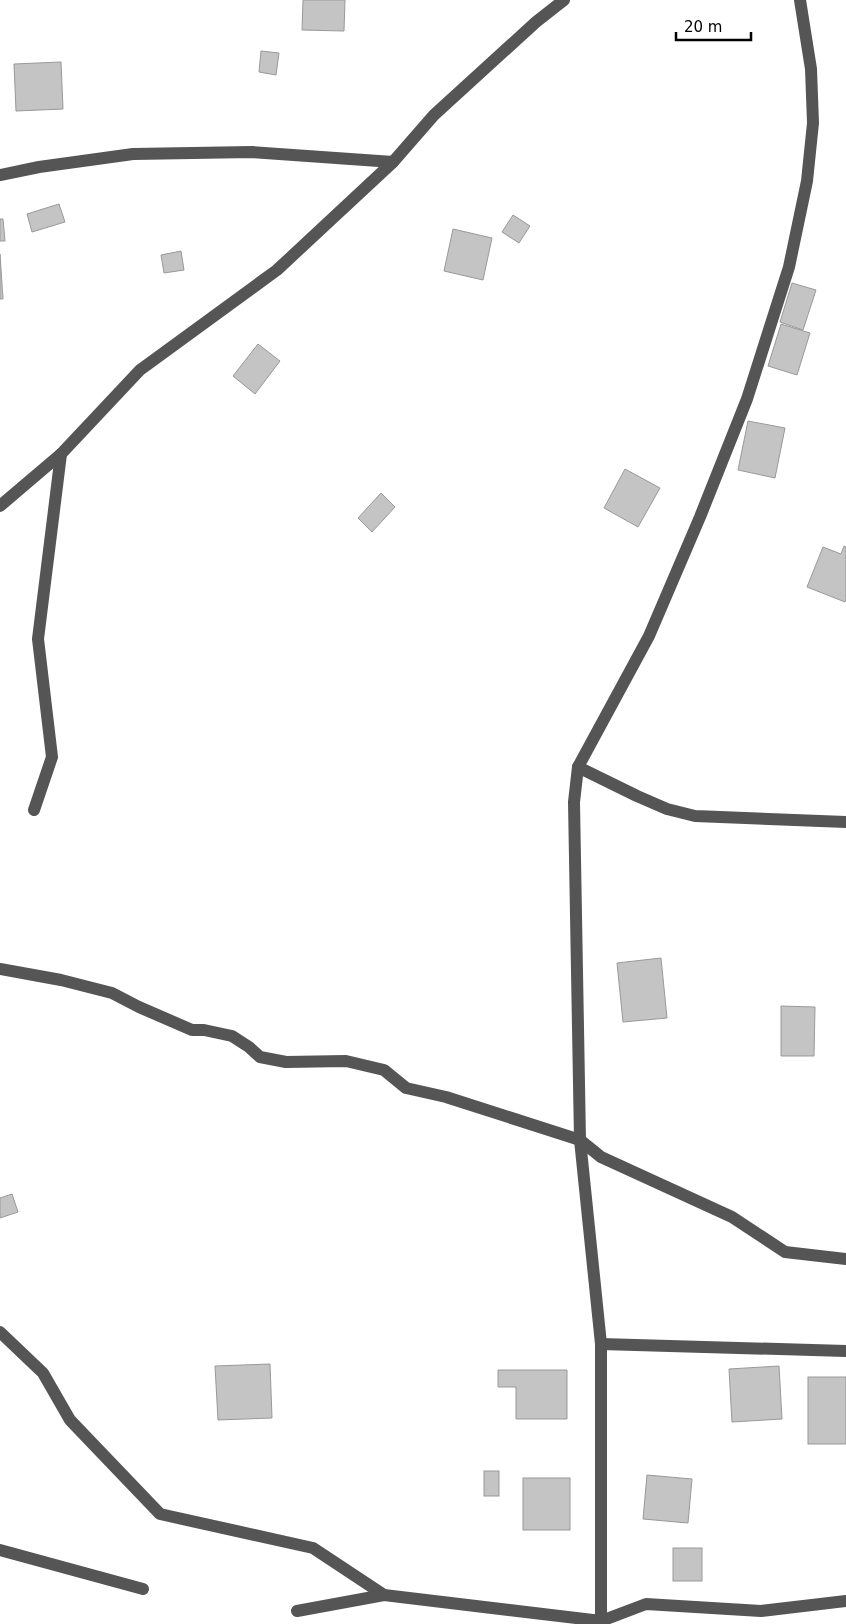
<svg xmlns="http://www.w3.org/2000/svg" width="846" height="1624" viewBox="0 0 846 1624" font-family="'DejaVu Sans',sans-serif">
<style>
.building{fill:#c4c4c4;stroke:#999}
.lines{fill:none;stroke-linecap:round;stroke-linejoin:round}
.minor{stroke:#555;stroke-width:12}
</style>
<rect width="100%" height="100%" fill="#fff"/>
<!-- building -->
<g class="building">
<path d="M303 0H345L344 31 302 30Z"/>
<path d="M261 51 279 53 276 75 259 72Z"/>
<path d="M61 62 63 109 16 111 14 64Z"/>
<path d="M59 204 65 222 32 232 27 214Z"/>
<path d="M513 215 530 226 519 243 502 232Z"/>
<path d="M0 219H3L5 241H0Z"/>
<path d="M453 229 492 238 483 280 444 271Z"/>
<path d="M181 251 184 270 164 273 161 255Z"/>
<path d="M0 254 3 299H0Z"/>
<path d="M792 283 816 290 803 330 780 322Z"/>
<path d="M781 324 810 333 797 375 768 366Z"/>
<path d="M258 344 280 361 255 394 233 376Z"/>
<path d="M748 421 785 428 775 478 738 470Z"/>
<path d="M625 469 660 488 638 527 604 508Z"/>
<path d="M381 493 395 507 372 532 358 518Z"/>
<path d="M844 546 846 547V599L845 602 807 587 823 547 841 554Z"/>
<path d="M661 958 667 1018 623 1022 617 963Z"/>
<path d="M781 1006 815 1007 814 1056H781Z"/>
<path d="M12 1194 18 1212 0 1218V1198Z"/>
<path d="M270 1364 272 1418 218 1420 215 1366Z"/>
<path d="M779 1366 782 1419 732 1422 729 1369Z"/>
<path d="M498 1370H567V1419H516V1387H498Z"/>
<rect x="808" y="1377" width="38" height="67"/>
<rect x="484" y="1471" width="15" height="25"/>
<path d="M647 1475 692 1479 688 1523 643 1519Z"/>
<rect x="523" y="1478" width="47" height="52"/>
<rect x="673" y="1548" width="29" height="33"/>
</g>
<g class="lines">
<!-- minor -->
<g class="minor">
<path d="M0 175 39 167 133 154 252 152 393 162 434 115 536 22 564 0"/>
<path d="M0 506 61 454 140 370 277 270 393 162"/>
<path d="M578 767 637 796 667 809 695 816 846 822"/>
<path d="M34 810 52 757 38 639 61 454"/>
<path d="M0 969 61 980 112 993 139 1007 192 1030H204L232 1036 249 1047 260 1057 286 1062 346 1061 384 1070 406 1088 446 1097 580 1140 601 1157 732 1217 785 1252 846 1259"/>
<path d="M0 1332 43 1373 70 1420 160 1514 313 1548 384 1595 601 1621 646 1604 761 1611 846 1601"/>
<path d="M601 1344 846 1351"/>
<path d="M0 1550 143 1589"/>
<path d="M297 1611 384 1595"/>
<path d="M601 1624V1344L580 1140 574 802 578 767 649 636 700 517 747 399 789 267 807 181 813 123 811 69 800 0"/>
</g>
</g>
<!-- scale -->
<path d="M676 32v8h75v-8" fill="none" stroke="#000000" stroke-width="2.5"/>
<text x="684" y="32" font-size="15" fill="#000000" stroke="#ffffff" stroke-width="4" paint-order="stroke">20 m</text>
</svg>
